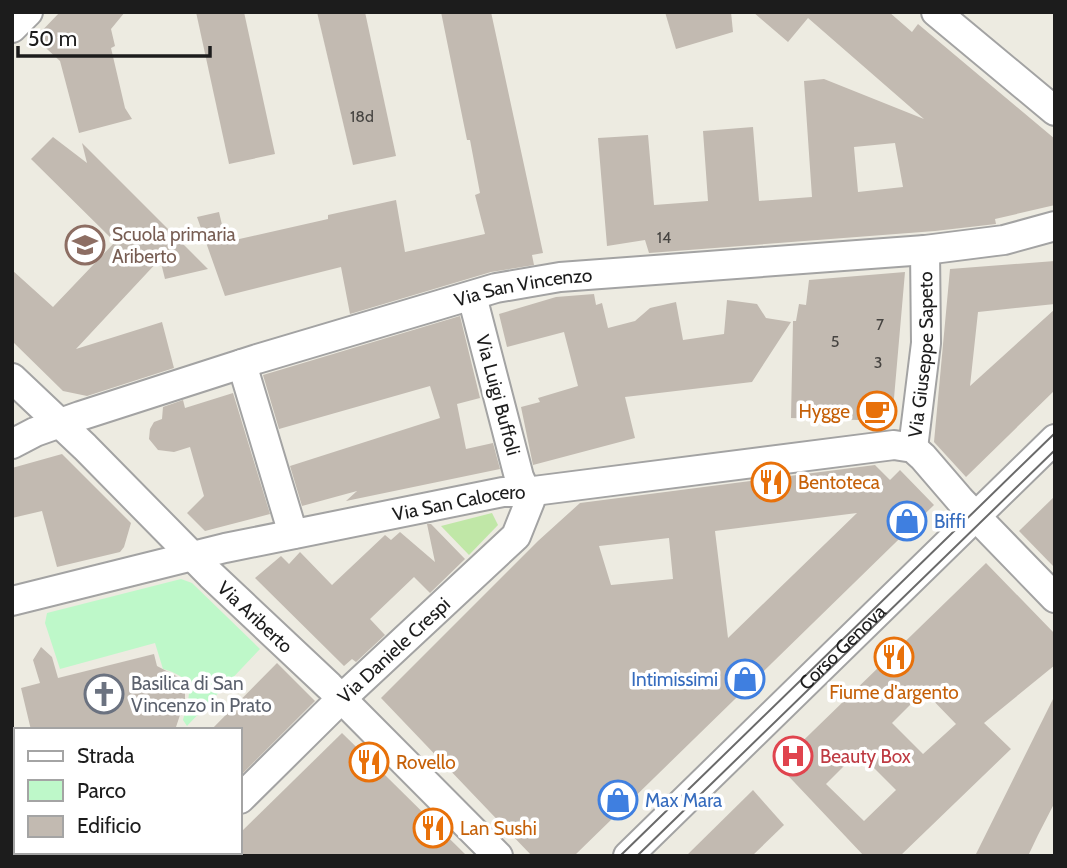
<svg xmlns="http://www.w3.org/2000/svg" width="1067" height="868" viewBox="0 0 1067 868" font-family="Cabin,sans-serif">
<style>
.grass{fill:#c0e7a7}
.park{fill:#bef8c9}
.building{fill:#c2bab1;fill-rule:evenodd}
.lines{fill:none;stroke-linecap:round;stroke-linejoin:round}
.minor-casing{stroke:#a3a3a3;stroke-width:32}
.minor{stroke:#fff;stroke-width:28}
.tram{stroke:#6a6a6a;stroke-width:2}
.labels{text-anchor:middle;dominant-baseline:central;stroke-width:7;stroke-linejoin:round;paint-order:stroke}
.number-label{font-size:16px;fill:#464441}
.education-label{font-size:19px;fill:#785e54;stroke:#fff;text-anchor:start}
.street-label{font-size:19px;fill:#1c1c1c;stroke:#fff}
.food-label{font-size:19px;fill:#c56008;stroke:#fff;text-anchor:start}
.shop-label{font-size:19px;fill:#366cbe;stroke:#fff;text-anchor:start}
.worship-label{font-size:19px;fill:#5b616d;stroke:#fff;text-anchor:start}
.health-label{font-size:19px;fill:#be3a42;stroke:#fff;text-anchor:start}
</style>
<rect width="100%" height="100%" fill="#edebe1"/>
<!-- grass -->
<path class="grass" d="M492 513 498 525 469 555 441 526Z"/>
<!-- park -->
<path class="park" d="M181 579 192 583 260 649 187 726 183 720C191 692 196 678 163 669L155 643 60 669 45 623 47 613Z"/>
<!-- building -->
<g class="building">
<path d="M60 12H125L111 29 115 46 111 48 125 108 132 119 79 133 60 61 35 38Z"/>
<path d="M196 12H244L275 154 229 164Z"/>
<path d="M317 12H365L396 156 353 165Z"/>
<path d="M441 12H491L543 253 532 255 534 265 491 272 350 314 341 267 225 296 197 217 219 212 226 242 328 219V215L396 200 405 252 485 234 475 195 480 193 470 140H467Z"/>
<path d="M665 12H731L733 32 676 49Z"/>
<path d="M753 12H889L912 32 918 24 1055 139V205L995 219 996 224 935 231 649 253 645 240 607 246 598 138 648 135 654 205 708 201 703 131 753 127 759 201 812 197 804 81 824 79 924 119 808 18 788 42ZM895 143 903 187 858 192 854 147Z"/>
<path d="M53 137 87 163 82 143 208 269 165 279 160 259 76 349 162 322 174 368 87 396 63 391 12 341V270L53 307 115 242 31 159Z"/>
<path d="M1055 261V304L978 312 970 386 1055 309V390L966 477 934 442 950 269Z"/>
<path d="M905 272 892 421 791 418 793 321H796L799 304 806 305 809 280Z"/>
<path d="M594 294 596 305 602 303 608 328 635 321 650 308 676 302 683 340 724 334 727 300 757 304 766 318 791 322 752 382 625 397 635 438 533 465 521 407 540 402 538 398 578 386 564 332 507 347 499 314 556 297Z"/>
<path d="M460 316 480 398 457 404 466 449 493 443 500 469 346 501 357 491 302 506 290 466 440 418 430 386 279 429 263 375Z"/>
<path d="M233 393 270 514 205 531 187 513 204 496 190 447 174 452 158 450 149 439 150 429 154 422 162 419 163 407 183 400 185 408Z"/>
<path d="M62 454 131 523 124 547 120 552 57 567 42 511 12 518V468Z"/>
<path d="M875 465 890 480 900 470 934 505 574 856H532L381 698 538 541 580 503ZM857 513 728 638 715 531ZM669 538 673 579 611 585 599 546Z"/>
<path d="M1055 496V568L1019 531Z"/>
<path d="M427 524H431L465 559 430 593 414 577 370 619 385 635 356 662 352 659 344 666 255 578 281 556 289 564 300 552 332 585 385 535 391 540 400 532 435 562Z"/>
<path d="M986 563 1055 634V665L984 723 1011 749 900 856H864L778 765ZM924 691 956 724 923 754 892 723ZM858 752 896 790 864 821 826 784Z"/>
<path d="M41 647 52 657 58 678 154 654 157 666 180 678 185 687V700L175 730H31L21 688 40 683 33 660Z"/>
<path d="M277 663 315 701 240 776V730H211Z"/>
<path d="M1055 695V802L1038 835 1028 856H975Z"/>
<path d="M342 733 387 777 467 856H240V833Z"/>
<path d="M753 790 784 825 752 856H686Z"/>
</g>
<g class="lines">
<defs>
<g id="minor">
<path d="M936 12 1055 111"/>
<path d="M12 28 28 12"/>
<path d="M242 364 293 534"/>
<path id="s1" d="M12 378 85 447 211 575 329 686 498 856"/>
<path id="s2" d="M12 444 35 432 80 416 257 359 496 288 560 277 925 250 1004 240 1055 226"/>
<path id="s3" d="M913 448 926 343 925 250"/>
<path id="s4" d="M12 601 225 548 503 492H526L894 445 913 448 923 457 960 500 1055 598"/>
<path id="s5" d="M240 799 341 699 516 536 530 501 519 477 472 296"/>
<path d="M182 856 185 852"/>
<path id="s6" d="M628 856 1055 439"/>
</g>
</defs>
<!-- minor casing -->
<use href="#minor" class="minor-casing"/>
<!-- minor -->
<use href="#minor" class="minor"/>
<!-- tram -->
<g class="tram">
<path d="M620 856 1055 433"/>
<path d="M637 856 1055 450"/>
</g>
</g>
<!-- icons -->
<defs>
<symbol id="school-ring" viewBox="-11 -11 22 22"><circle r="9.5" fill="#fff" stroke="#8d6e63" stroke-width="1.5"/><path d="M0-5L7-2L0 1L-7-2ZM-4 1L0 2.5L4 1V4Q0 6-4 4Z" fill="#8d6e63"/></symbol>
<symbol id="cafe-ring" viewBox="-11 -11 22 22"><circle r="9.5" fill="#fff" stroke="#e8710a" stroke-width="1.5"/><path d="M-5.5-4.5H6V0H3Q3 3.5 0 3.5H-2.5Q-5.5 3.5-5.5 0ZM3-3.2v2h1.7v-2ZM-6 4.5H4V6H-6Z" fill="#e8710a"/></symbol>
<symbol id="restaurant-ring" viewBox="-11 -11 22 22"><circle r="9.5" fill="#fff" stroke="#e8710a" stroke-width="1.5"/><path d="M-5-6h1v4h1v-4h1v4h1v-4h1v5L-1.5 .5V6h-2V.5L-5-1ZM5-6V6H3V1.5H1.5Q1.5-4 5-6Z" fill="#e8710a"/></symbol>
<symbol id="shop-ring" viewBox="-11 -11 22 22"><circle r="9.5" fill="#fff" stroke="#3f7fe0" stroke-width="1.5"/><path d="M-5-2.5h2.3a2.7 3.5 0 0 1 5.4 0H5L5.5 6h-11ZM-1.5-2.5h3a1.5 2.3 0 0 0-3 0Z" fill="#3f7fe0"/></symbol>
<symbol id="church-ring" viewBox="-11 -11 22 22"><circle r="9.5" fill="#fff" stroke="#6b7280" stroke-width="1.5"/><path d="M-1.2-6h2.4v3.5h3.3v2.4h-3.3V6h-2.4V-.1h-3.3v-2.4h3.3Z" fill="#6b7280"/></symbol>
<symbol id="hospital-ring" viewBox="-11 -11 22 22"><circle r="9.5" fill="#fff" stroke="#e0444e" stroke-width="1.5"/><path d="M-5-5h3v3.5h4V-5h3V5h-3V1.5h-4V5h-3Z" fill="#e0444e"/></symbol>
</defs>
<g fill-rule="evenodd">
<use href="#school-ring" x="63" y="223" width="44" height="44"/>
<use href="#cafe-ring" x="855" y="389" width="44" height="44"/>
<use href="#restaurant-ring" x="749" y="460" width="44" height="44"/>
<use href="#shop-ring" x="885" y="499" width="44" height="44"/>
<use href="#restaurant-ring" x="872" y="635" width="44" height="44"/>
<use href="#shop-ring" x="723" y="657" width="44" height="44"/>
<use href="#church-ring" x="82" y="672" width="44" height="44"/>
<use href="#hospital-ring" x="771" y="734" width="44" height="44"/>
<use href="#restaurant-ring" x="347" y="740" width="44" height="44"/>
<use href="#shop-ring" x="596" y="778" width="44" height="44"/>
<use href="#restaurant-ring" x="411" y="806" width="44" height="44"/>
</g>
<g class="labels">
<!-- number labels -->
<g class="number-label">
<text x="362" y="116">18d</text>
<text x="664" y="237">14</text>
<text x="880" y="324">7</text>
<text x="835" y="341">5</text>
<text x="878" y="362">3</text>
</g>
<!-- education labels -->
<g class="education-label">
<text x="112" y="234">Scuola primaria<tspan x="112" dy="22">Ariberto</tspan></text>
</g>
<!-- street labels -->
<g class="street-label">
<text stroke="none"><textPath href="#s2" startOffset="536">Via San Vincenzo</textPath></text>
<text stroke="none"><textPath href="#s3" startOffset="94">Via Giuseppe Sapeto</textPath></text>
<text transform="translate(498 395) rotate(75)">Via Luigi Buffoli</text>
<text stroke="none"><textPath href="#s4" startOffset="458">Via San Calocero</textPath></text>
<text stroke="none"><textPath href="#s1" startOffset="341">Via Ariberto</textPath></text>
<text stroke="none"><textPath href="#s6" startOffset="299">Corso Genova</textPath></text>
<text stroke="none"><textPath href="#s5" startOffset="214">Via Daniele Crespi</textPath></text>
</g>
<!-- food labels -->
<g class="food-label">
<text x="850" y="411" text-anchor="end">Hygge</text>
<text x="798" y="482">Bentoteca</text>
<text x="894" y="692" text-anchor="middle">Fiume d'argento</text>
<text x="396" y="762">Rovello</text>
<text x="460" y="828">Lan Sushi</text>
</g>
<!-- shop labels -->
<g class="shop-label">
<text x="934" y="521">Biffi</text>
<text x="718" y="679" text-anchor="end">Intimissimi</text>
<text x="645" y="800">Max Mara</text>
</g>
<!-- worship labels -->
<g class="worship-label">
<text x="131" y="683">Basilica di San<tspan x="131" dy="22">Vincenzo in Prato</tspan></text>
</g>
<!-- health labels -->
<g class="health-label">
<text x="820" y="756">Beauty Box</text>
</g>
</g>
<!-- border -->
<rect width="1067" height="868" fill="none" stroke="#1c1c1c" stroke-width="28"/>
<!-- legend -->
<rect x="14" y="728" width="228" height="126" fill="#ffffff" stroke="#a4a4a4" stroke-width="2"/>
<rect x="28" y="751" width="35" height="10" fill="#ffffff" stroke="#a4a4a4" stroke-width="2"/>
<text x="77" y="763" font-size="21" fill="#1c1c1c">Strada</text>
<rect x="28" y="780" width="35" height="21" fill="#bef8c9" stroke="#a4a4a4" stroke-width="2"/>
<text x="77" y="798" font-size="21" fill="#1c1c1c">Parco</text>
<rect x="28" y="816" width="35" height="21" fill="#c2bab1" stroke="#a4a4a4" stroke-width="2"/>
<text x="77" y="833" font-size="21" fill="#1c1c1c">Edificio</text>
<!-- scale -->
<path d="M18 46v10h192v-10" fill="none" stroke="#1c1c1c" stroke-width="3.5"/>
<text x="28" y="46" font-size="21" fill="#1c1c1c" stroke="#ffffff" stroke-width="5" paint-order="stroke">50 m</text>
</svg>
